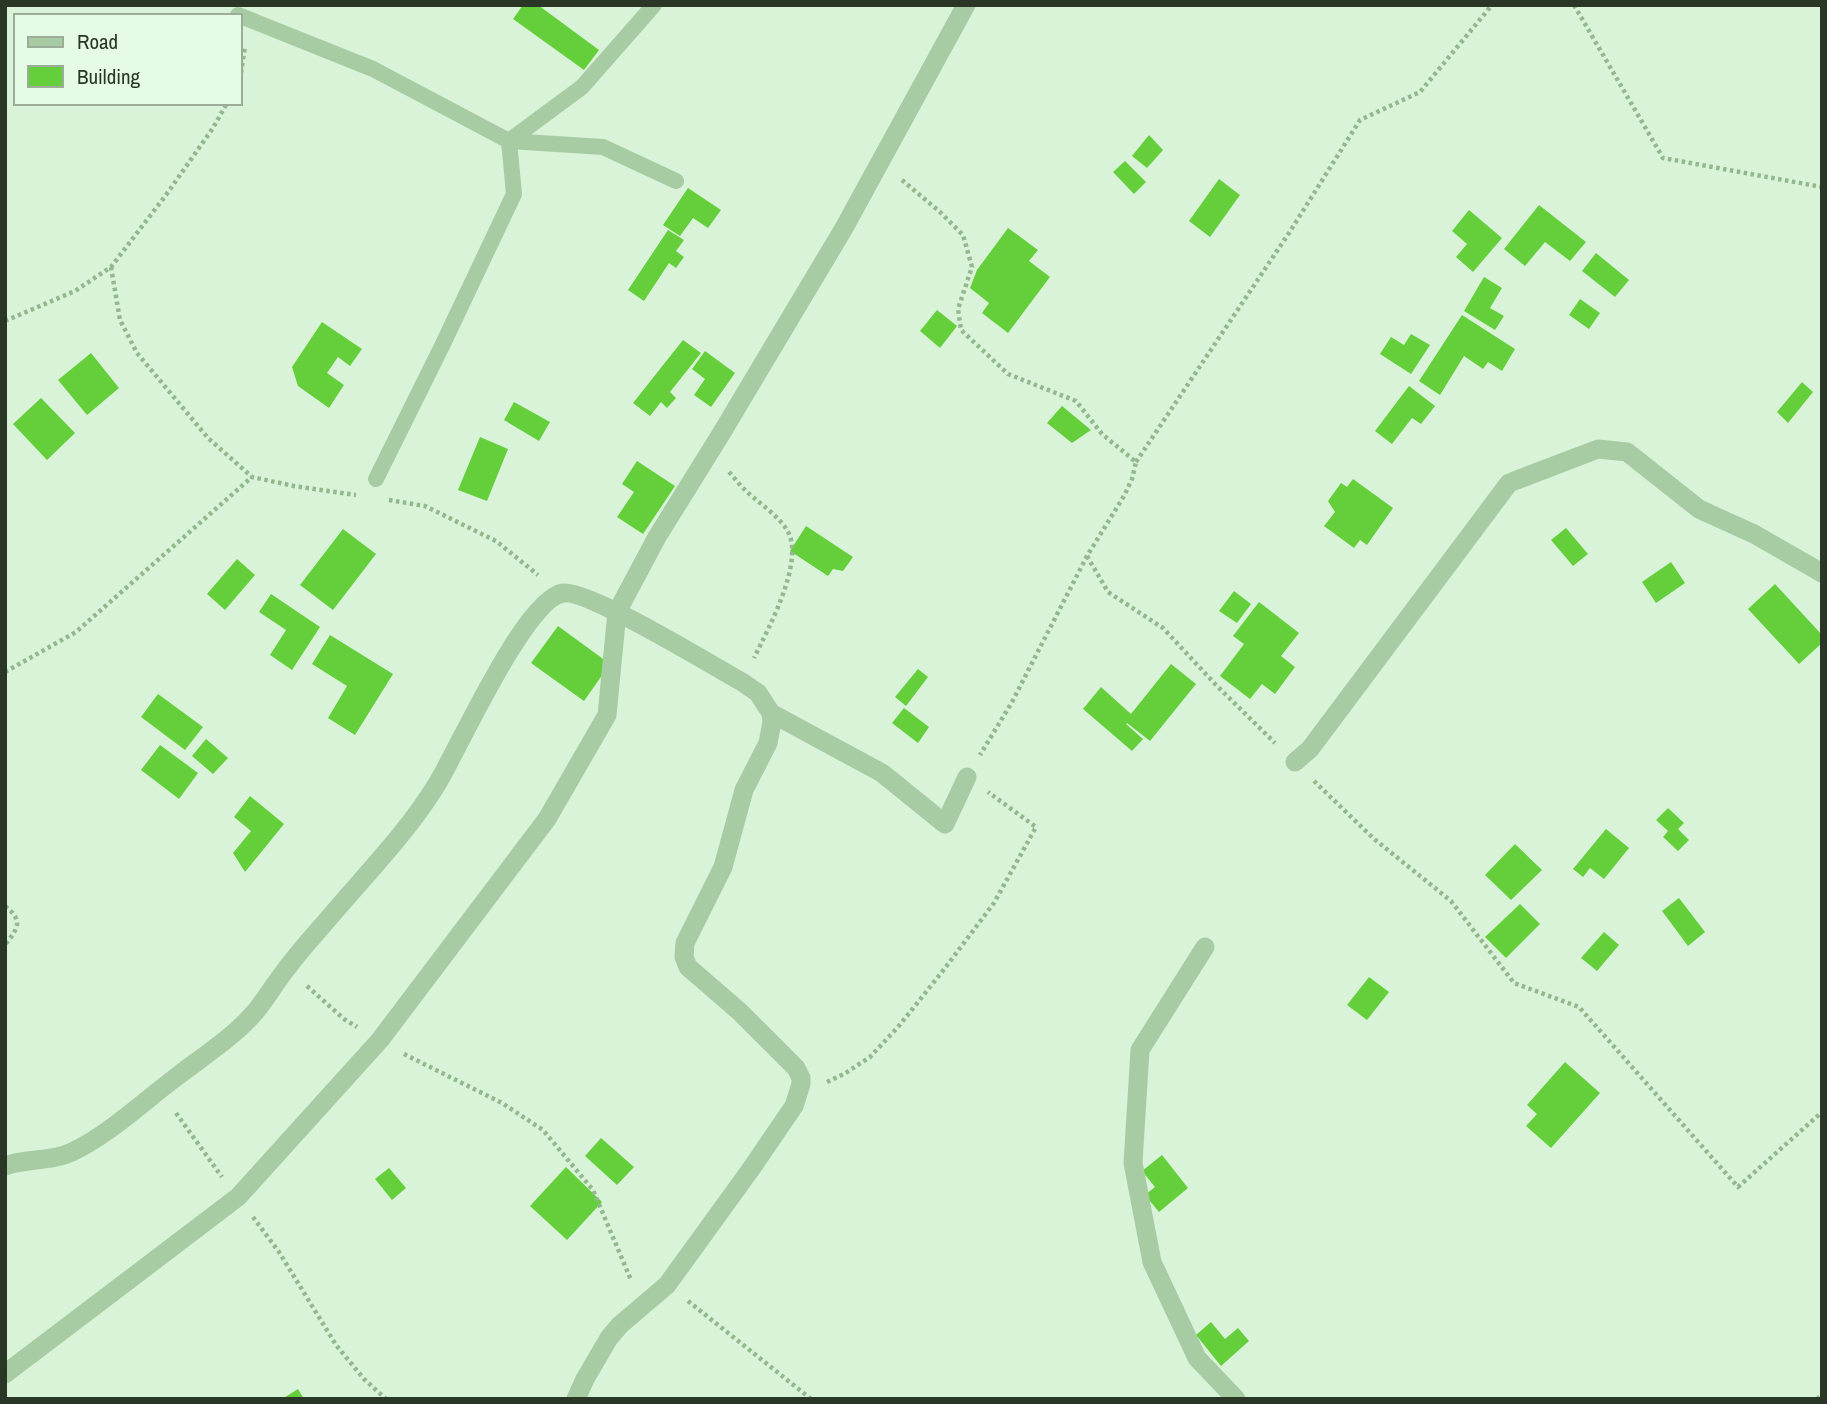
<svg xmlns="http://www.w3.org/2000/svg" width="1827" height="1404" viewBox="0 0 1827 1404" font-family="'Archivo Narrow',sans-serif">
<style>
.building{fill:#65cf3b}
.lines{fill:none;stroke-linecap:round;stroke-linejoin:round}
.path{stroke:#92b88e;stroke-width:4.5;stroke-dasharray:3.5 3.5;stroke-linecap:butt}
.service{stroke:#a7cca4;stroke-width:16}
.pedestrian{stroke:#a7cca4;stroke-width:19}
.minor{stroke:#a7cca4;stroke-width:19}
</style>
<rect width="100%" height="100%" fill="#d9f3d9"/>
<!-- building -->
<g class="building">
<path d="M523 5H538L599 50 584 70 513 19Z"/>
<path d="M1149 135 1163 150 1147 168 1132 156Z"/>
<path d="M1125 161 1146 182 1134 194 1113 172Z"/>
<path d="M1219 179 1240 195 1210 237 1189 221Z"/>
<path d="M688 188 721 210 708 228 693 218 680 236 663 225Z"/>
<path d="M1539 205 1586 242 1570 261 1545 242 1525 266 1504 249Z"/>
<path d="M1469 210 1502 238 1473 272 1456 257 1467 244 1452 231Z"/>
<path d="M1008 228 1038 250 1029 261 1050 277 1008 333 982 313 989 303 970 288 977 270Z"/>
<path d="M668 230 684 240 676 251 684 257 676 268 669 263 644 301 628 290Z"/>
<path d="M1596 253 1629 280 1615 297 1582 271Z"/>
<path d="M1484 277 1502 288 1490 308 1504 316 1495 330 1464 311Z"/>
<path d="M1580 299 1600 313 1589 329 1569 315Z"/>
<path d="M937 310 957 326 940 348 920 331Z"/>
<path d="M1462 315 1515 349 1502 371 1488 362 1483 369 1464 356 1440 395 1419 381Z"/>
<path d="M322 322 362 349 350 366 338 357 327 373 344 385 329 408 298 386 292 367Z"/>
<path d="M1411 334 1430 345 1411 374 1380 354 1391 337 1404 345Z"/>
<path d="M683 340 701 353 670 392 676 398 667 408 661 402 650 416 633 403Z"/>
<path d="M705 351 735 373 711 407 694 395 705 379 692 369Z"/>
<path d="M91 353 119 388 87 415 58 380Z"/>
<path d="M1802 382 1813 392 1788 423 1777 412Z"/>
<path d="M1409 386 1435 406 1421 424 1412 418 1392 444 1375 431Z"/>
<path d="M41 398 75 433 47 460 13 424Z"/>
<path d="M514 402 550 422 539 441 504 420Z"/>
<path d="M1062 406 1091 430 1072 443 1047 423Z"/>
<path d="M480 437 508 449 487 501 458 490Z"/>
<path d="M637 461 675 486 643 534 617 517 634 492 622 484Z"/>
<path d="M1353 479 1393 508 1367 545 1360 540 1354 548 1324 526 1335 512 1328 501 1341 483 1347 487Z"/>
<path d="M806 526 853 557 843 571 833 569 828 576 790 551Z"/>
<path d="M1566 528 1588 554 1573 566 1551 540Z"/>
<path d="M343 529 376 554 333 610 300 585Z"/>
<path d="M237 559 255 575 225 610 207 594Z"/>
<path d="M1671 562 1685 583 1656 603 1642 582Z"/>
<path d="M1775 584 1822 635V643L1799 664 1748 609Z"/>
<path d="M1234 591 1251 604 1237 623 1219 611Z"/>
<path d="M271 594 320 627 292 670 270 655 286 630 259 612Z"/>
<path d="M1259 602 1299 633 1281 656 1295 667 1275 694 1262 684 1250 699 1220 676 1244 644 1233 636Z"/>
<path d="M558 626 610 664 584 701 531 663Z"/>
<path d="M330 635 393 674 355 735 328 718 347 686 312 664Z"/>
<path d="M1171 664 1196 684 1150 741 1127 723 1126 724 1143 739 1132 751 1083 709 1101 687 1131 714Z"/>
<path d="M918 669 928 677 906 706 895 697Z"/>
<path d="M158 694 203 727 185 750 141 717Z"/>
<path d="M904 708 929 727 918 743 892 723Z"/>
<path d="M206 739 228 758 213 774 192 756Z"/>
<path d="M160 745 198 773 179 799 141 770Z"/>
<path d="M250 796 284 824 245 872 233 853 251 831 234 817Z"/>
<path d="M1668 808 1684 823 1678 829 1689 840 1678 851 1663 837 1668 831 1656 820Z"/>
<path d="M1606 829 1629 848 1604 879 1590 868 1583 877 1573 869Z"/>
<path d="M1515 844 1542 870 1511 900 1485 875Z"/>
<path d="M1679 898 1705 932 1688 946 1662 911Z"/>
<path d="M1520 904 1540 924 1506 958 1485 937Z"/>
<path d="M1604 932 1619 945 1597 971 1581 958Z"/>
<path d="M1369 977 1389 992 1367 1020 1347 1005Z"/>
<path d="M1565 1062 1600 1093 1551 1148 1526 1126 1537 1114 1527 1105Z"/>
<path d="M601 1138 634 1167 617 1185 585 1156Z"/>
<path d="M1162 1155 1188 1188 1159 1212 1145 1195 1155 1187 1142 1171Z"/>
<path d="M566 1167 602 1202 567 1240 530 1206Z"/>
<path d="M389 1168 406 1188 392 1200 375 1179Z"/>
<path d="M1211 1322 1225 1339 1238 1328 1249 1341 1221 1366 1196 1335Z"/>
<path d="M298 1389 304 1399H282Z"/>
</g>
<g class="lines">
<!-- path -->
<g class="path">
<path d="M1574 5 1663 158 1822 187"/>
<path d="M240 80 245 46"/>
<path d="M902 180 940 212 963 235 972 267 958 309 961 330 1008 374 1076 401 1102 434 1136 462 1132 479 1124 496 1087 556 1012 702 980 755"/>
<path d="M111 267 120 320 137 353 208 438 252 477 294 486 356 495"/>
<path d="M5 321 75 291 111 267 166 195 213 128 227 103"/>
<path d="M1136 462 1289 233 1360 120 1420 92 1492 5"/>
<path d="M729 472C734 477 738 483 743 488 757 502 776 513 787 530 806 560 768 629 754 658"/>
<path d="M389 500 425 506 496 541 538 575"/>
<path d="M1087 556 1108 592 1163 628 1216 685 1275 743"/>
<path d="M5 672 76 632 252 477"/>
<path d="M1314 781 1373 838 1451 901 1514 983 1579 1007 1738 1187 1822 1112"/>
<path d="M5 906C24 921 18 928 5 945"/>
<path d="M307 986 344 1019 357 1027"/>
<path d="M404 1054 502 1103 543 1130 593 1190 631 1280"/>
<path d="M827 1082 844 1074 870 1057 898 1027 942 972 994 903 1036 827 988 792"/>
<path d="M176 1113 222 1177"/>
<path d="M253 1217 279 1252 336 1345 364 1379 386 1399"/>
<path d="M688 1301 811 1399"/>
<path d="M1817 1399 1822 1395"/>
</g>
<!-- service -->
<g class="service">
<path d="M238 15 373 69 509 141 603 147 676 181"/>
<path d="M376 479 442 346 514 194 509 141 582 87 654 5"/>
</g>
<!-- pedestrian -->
<path class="pedestrian" d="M1295 762 1310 749 1509 483 1598 449 1627 452 1699 509 1754 534 1822 573"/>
<!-- minor -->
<g class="minor">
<path d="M771 713 882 773 945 824 967 777"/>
<path d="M1205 947 1140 1050 1133 1163 1152 1262 1197 1358 1236 1399"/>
<path d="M5 1166C26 1158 51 1162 72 1152 108 1135 143 1102 175 1078 202 1057 234 1037 256 1011 267 997 276 982 287 968 302 948 319 930 335 911 370 870 409 830 437 784 459 748 525 599 563 593 588 589 713 666 742 682L758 693 771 713 772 722 768 743 744 790 723 867 685 943 684 957 688 967 740 1012 796 1068 801 1078V1084L794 1106 751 1169 667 1285 620 1325 609 1338 585 1379 576 1399"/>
<path d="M5 1374 238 1197 380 1040 547 819 607 715 617 612 657 537 721 434 844 228 966 5"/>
</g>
</g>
<!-- border -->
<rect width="1827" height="1404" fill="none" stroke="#2a3726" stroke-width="14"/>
<!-- legend -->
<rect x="14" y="14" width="228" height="91" fill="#e6fbe6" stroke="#9bad99" stroke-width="2"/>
<rect x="28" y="37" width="35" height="10" fill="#a7cca4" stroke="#9bad99" stroke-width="2"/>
<text x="77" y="49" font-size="21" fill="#2a3726">Road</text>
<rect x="28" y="66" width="35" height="21" fill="#65cf3b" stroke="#9bad99" stroke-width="2"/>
<text x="77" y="84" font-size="21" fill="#2a3726">Building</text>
</svg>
